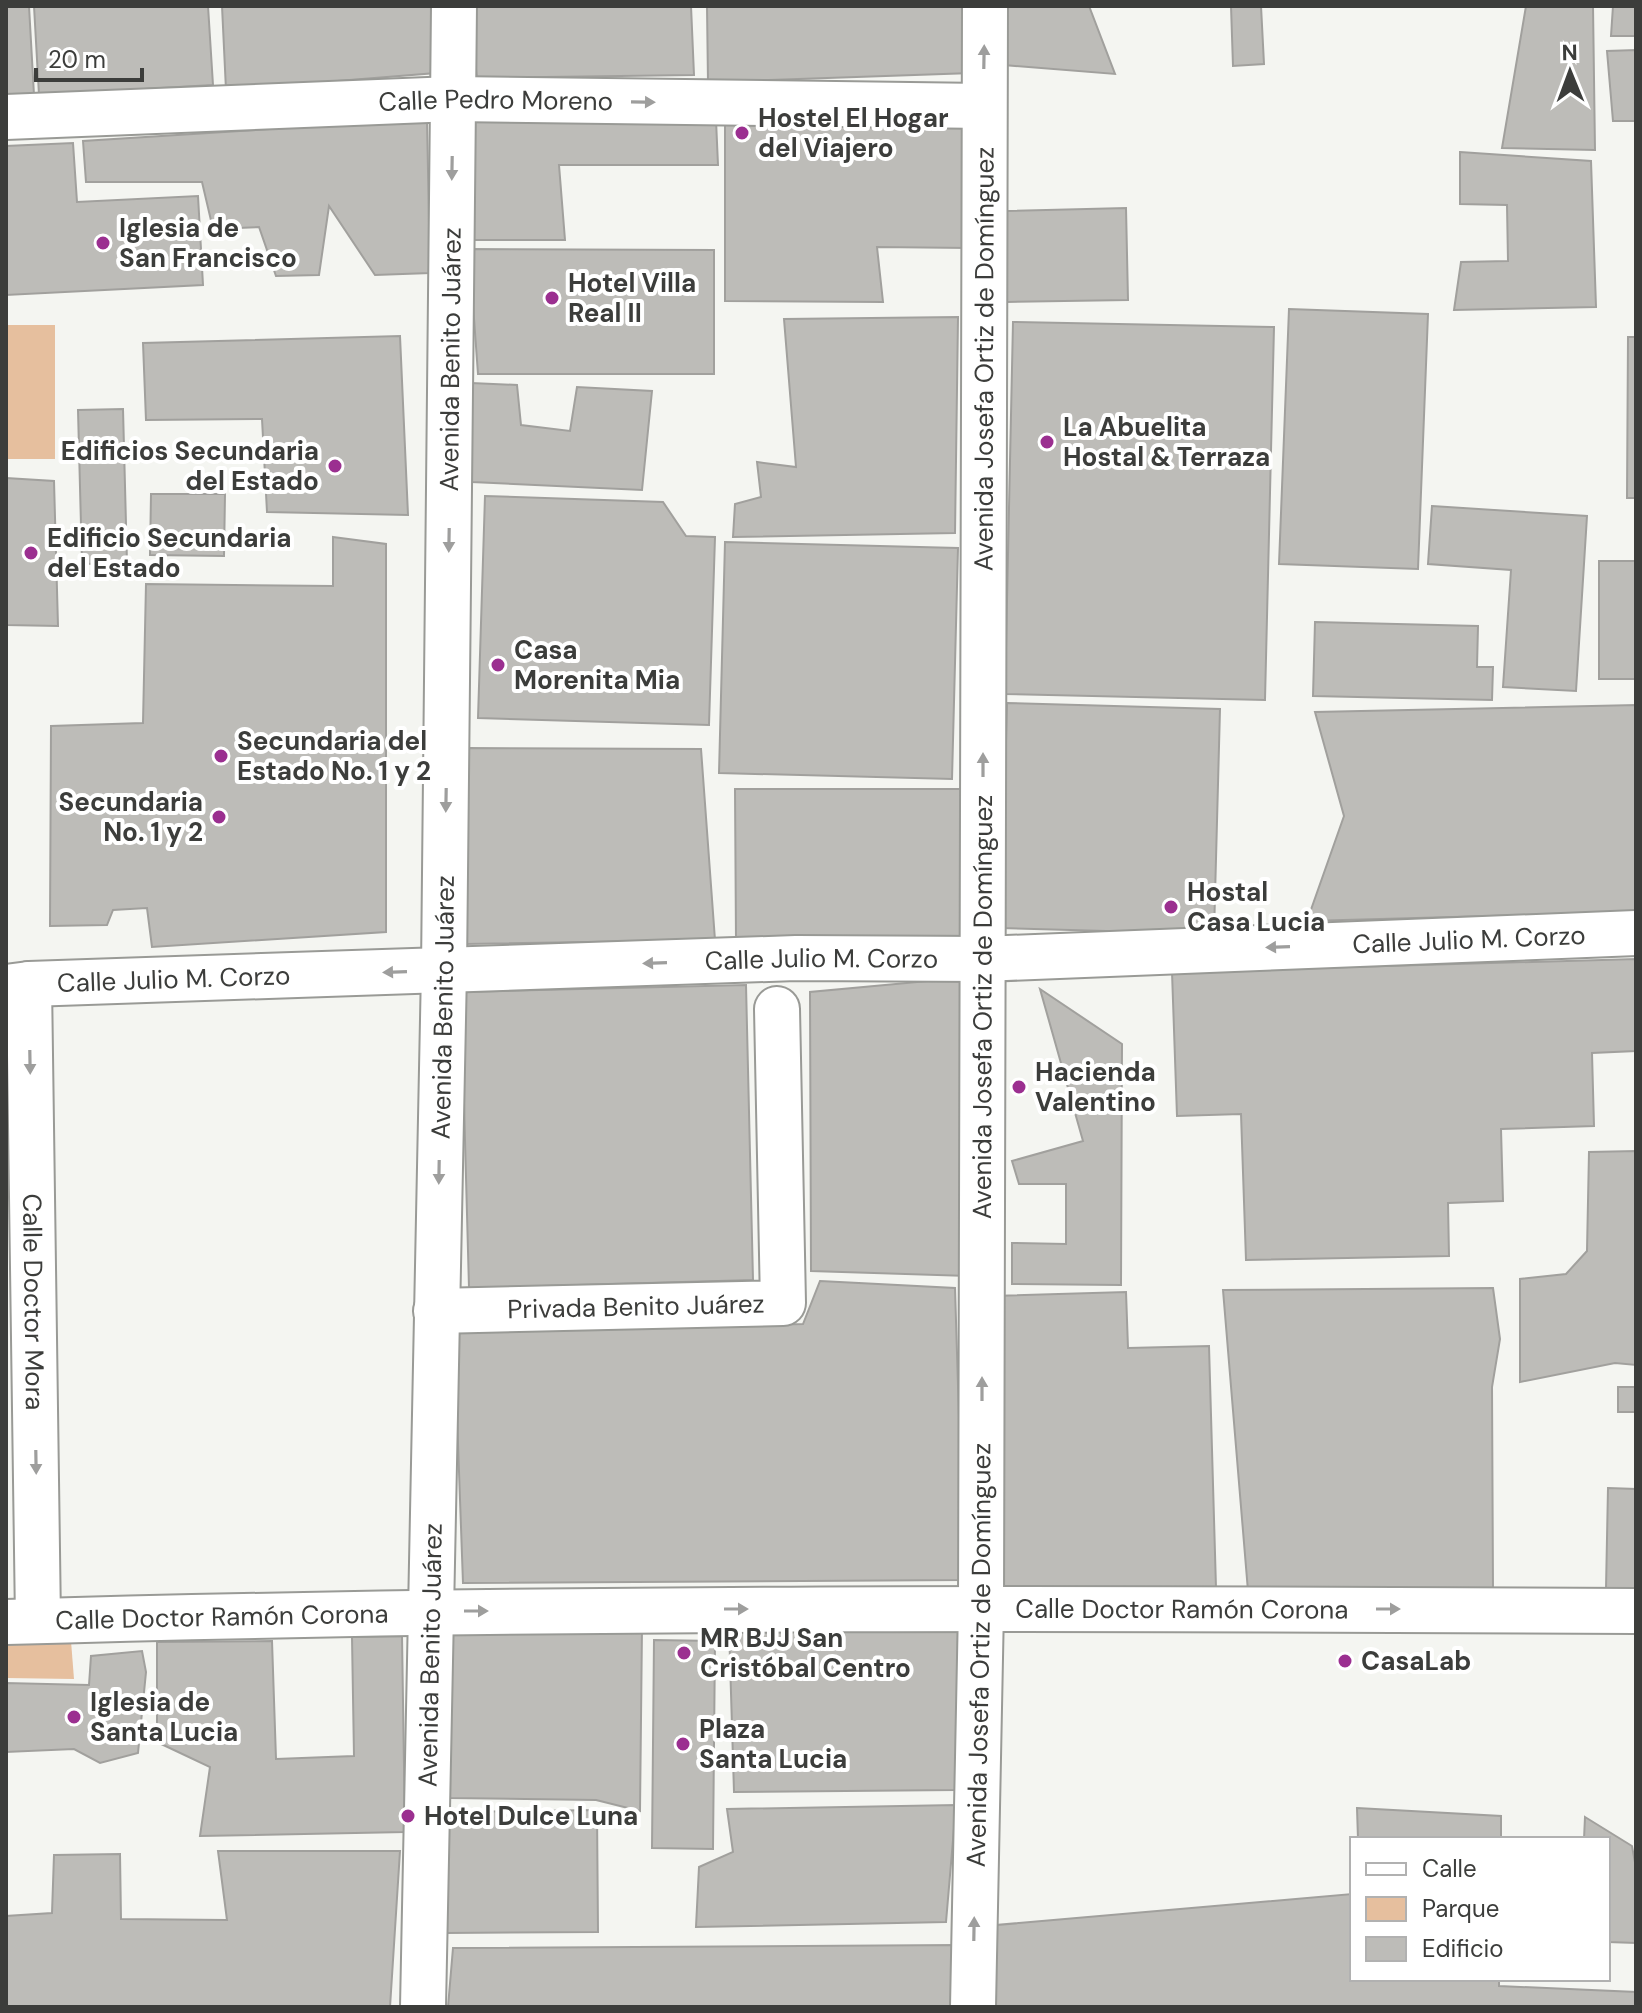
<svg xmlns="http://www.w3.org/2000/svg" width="1642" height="2013" viewBox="0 0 1642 2013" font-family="'DM Sans',sans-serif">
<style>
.green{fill:#e6bf9e}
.building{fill:#bdbcb8;stroke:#a1a09d;stroke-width:2}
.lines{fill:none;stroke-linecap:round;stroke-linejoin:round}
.minor-casing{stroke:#999a96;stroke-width:48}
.minor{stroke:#fff;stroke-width:44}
.oneway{fill:#9e9e9d}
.poi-dot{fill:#9b2f90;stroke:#fff;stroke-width:3}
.labels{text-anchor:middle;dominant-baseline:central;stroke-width:8;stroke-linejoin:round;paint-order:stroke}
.street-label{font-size:26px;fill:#3c3d3b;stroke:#fff}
.poi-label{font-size:26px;font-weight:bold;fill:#3c3d3b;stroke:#fff;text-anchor:start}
</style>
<rect width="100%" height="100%" fill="#f4f5f1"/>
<!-- green -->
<g class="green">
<path d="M55 325V459H6V325Z"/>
<path d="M71 1641 74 1679 6 1678V1642Z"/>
</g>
<!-- building -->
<g class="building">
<path d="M6 6H29L34 95 6 97Z"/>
<path d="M34 6H208L213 85 39 95Z"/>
<path d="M222 6H436V73L226 90Z"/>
<path d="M469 6H691L694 75 477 78Z"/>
<path d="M707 6H970L972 73 708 82Z"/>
<path d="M1004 6H1089L1115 74 1004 65Z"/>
<path d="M1231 6H1261L1264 64 1233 66Z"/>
<path d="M1526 6H1593L1595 150 1502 148Z"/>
<path d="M1613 6H1636V36H1611Z"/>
<path d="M1636 50V121H1613L1607 51Z"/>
<path d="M475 116 716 120 718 165H559L565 240H474Z"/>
<path d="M427 119 430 273 375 275 329 206 319 275 276 276 259 227 213 229 202 182H86L83 141Z"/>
<path d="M971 120 969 248 877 247 883 302 725 301V121Z"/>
<path d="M73 143 77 202 198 196 203 285 6 295V146Z"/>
<path d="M1460 152 1591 161 1596 307 1454 310 1461 262 1508 261 1507 205 1460 204Z"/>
<path d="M1126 208 1128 300 1007 302 1006 211Z"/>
<path d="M469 249 714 250V374H478Z"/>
<path d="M1289 309 1428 314 1418 569 1279 564Z"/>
<path d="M958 317 955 533 733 537 735 504 761 497 757 462 796 467 784 319Z"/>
<path d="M1013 322 1274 327 1265 700 1005 694Z"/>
<path d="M400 336 408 515 267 512 262 419 146 420 143 343Z"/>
<path d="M1628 337H1636V498H1627Z"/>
<path d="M471 383 517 385 521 425 570 431 577 387 652 391 642 490 472 482Z"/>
<path d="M123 409 127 563 82 564 78 410Z"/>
<path d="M6 478 54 481 58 626 6 625Z"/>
<path d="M151 494H225L224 556 150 555Z"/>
<path d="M485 496 663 502 686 536 715 537 709 725 478 718Z"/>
<path d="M1432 506 1587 516 1576 691 1503 687 1511 570 1428 564Z"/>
<path d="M333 537 386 544V932L152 947 147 908 113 910 107 925 50 926 51 726 143 723 146 584 333 586Z"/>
<path d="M725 542 958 548 952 779 719 773Z"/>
<rect x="1599" y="561" width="37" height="118"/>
<path d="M1315 622 1478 626 1477 667H1493L1492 700 1313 696Z"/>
<path d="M1007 703 1220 709 1214 934 1001 928Z"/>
<path d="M1636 705V912L1307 921 1344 816 1315 712Z"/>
<path d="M467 748 701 749 715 940 465 944Z"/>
<path d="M735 789H968V939H736Z"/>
<path d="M1636 959V1051L1592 1053 1594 1126 1501 1129 1503 1201 1448 1203 1449 1256 1246 1260 1241 1114 1177 1116 1172 972Z"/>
<path d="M960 978 968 1276 811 1271 810 992Z"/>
<path d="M746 985 753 1280 469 1288 461 992Z"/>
<path d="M1040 989 1122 1044 1121 1285 1012 1284V1243L1066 1244V1184H1019L1012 1161 1083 1141Z"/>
<path d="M1636 1151V1365L1615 1363 1520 1382V1279L1566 1274 1587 1251 1589 1152Z"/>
<path d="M820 1281 955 1288 964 1580 463 1583 454 1332 803 1324Z"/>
<path d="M1493 1288 1500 1339 1492 1387 1493 1592 1248 1591 1223 1290Z"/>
<path d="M1126 1292 1128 1348 1209 1346 1216 1588 1001 1594 992 1296Z"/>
<rect x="1618" y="1387" width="18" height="25"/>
<path d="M1608 1488 1636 1489V1589H1606Z"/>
<path d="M442 1621 642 1627 640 1811 596 1800 450 1798Z"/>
<path d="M729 1627 958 1628 956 1790 734 1792Z"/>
<path d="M402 1636 405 1832 200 1836 210 1767 157 1742V1642L272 1641 276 1759 354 1756 352 1637Z"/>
<path d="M654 1640 715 1641 713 1849 652 1848Z"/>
<path d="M142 1651 146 1672 138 1753 100 1763 74 1749 6 1752V1683L89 1685 91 1656Z"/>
<path d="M956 1805 946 1922 696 1927 699 1867 733 1852 727 1809Z"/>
<path d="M1357 1808 1501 1816V1839H1358Z"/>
<path d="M597 1810 598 1932 446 1933 444 1812Z"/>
<path d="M1585 1817 1632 1846 1636 1868V1943L1608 1942V1839H1584Z"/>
<path d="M218 1851H400L390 2007H6V1916L52 1913 54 1855 120 1854 121 1919 227 1920Z"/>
<path d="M1352 1894V1979H1499V1986L1636 1992V2007H986L985 1926Z"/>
<path d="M957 1945 956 2007H448L453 1948Z"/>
</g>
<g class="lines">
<defs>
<g id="minor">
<path id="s1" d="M6 117 453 99 984 106"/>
<path id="s2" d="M29 984 38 1621"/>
<path id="s3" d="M6 987 29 984 796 958 983 959 1636 933"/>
<path id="s4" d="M436 1311 783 1303 777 1009"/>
<path id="s5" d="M6 1622C549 1606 1093 1608 1636 1611"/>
<path id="s6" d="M423 2007 444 970 454 6"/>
<path id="s7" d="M973 2007 981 1608 985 6"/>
</g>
</defs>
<!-- minor casing -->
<use href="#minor" class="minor-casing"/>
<!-- minor -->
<use href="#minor" class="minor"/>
</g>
<!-- one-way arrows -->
<defs><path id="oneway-solid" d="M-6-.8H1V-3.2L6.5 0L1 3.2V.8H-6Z" transform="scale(2)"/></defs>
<g class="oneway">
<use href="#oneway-solid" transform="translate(984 57) rotate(-89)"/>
<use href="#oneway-solid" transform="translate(643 102) rotate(1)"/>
<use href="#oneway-solid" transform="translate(452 168) rotate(91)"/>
<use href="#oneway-solid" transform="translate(449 540) rotate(91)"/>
<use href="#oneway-solid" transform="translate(983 765) rotate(-90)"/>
<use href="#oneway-solid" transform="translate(446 800) rotate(91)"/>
<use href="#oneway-solid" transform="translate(1278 947) rotate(178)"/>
<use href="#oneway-solid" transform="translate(655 963) rotate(178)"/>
<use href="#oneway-solid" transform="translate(395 972) rotate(178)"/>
<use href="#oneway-solid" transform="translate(30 1062) rotate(89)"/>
<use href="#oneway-solid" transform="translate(439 1172) rotate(91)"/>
<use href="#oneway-solid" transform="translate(982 1389) rotate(-90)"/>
<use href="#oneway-solid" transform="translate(36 1462) rotate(89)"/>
<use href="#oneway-solid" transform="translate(736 1609)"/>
<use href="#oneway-solid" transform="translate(1388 1609)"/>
<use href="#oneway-solid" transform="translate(476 1611)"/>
<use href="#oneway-solid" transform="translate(974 1929) rotate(-89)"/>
</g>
<!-- markers -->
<g class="poi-dot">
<circle cx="742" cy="133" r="8"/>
<circle cx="103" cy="243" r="8"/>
<circle cx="552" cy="298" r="8"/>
<circle cx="1047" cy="442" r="8"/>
<circle cx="335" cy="466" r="8"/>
<circle cx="31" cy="553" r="8"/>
<circle cx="498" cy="665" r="8"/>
<circle cx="221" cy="756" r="8"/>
<circle cx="219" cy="817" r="8"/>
<circle cx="1171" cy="907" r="8"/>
<circle cx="1019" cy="1087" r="8"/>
<circle cx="684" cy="1653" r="8"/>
<circle cx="1345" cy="1661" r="8"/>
<circle cx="74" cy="1717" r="8"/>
<circle cx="683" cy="1744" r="8"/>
<circle cx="408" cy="1816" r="8"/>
</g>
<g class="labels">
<!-- street labels -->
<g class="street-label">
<text stroke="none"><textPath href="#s1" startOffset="490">Calle Pedro Moreno</textPath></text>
<text stroke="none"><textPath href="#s6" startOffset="1648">Avenida Benito Juárez</textPath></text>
<text stroke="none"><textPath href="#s7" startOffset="1648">Avenida Josefa Ortiz de Domínguez</textPath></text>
<text stroke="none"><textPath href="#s3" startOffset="1464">Calle Julio M. Corzo</textPath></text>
<text stroke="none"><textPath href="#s3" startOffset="816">Calle Julio M. Corzo</textPath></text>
<text stroke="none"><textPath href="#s3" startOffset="168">Calle Julio M. Corzo</textPath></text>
<text stroke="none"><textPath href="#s6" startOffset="1000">Avenida Benito Juárez</textPath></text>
<text stroke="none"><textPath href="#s7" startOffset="1000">Avenida Josefa Ortiz de Domínguez</textPath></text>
<text stroke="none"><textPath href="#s2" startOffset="318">Calle Doctor Mora</textPath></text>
<text stroke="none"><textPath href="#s4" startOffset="200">Privada Benito Juárez</textPath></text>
<text stroke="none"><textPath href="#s5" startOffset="1176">Calle Doctor Ramón Corona</textPath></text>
<text stroke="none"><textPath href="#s5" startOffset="216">Calle Doctor Ramón Corona</textPath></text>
<text stroke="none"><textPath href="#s6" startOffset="352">Avenida Benito Juárez</textPath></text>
<text stroke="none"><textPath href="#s7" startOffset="352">Avenida Josefa Ortiz de Domínguez</textPath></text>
</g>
<!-- poi labels -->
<g class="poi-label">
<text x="758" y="118">Hostel El Hogar<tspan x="758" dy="30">del Viajero</tspan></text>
<text x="119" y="228">Iglesia de<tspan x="119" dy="30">San Francisco</tspan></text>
<text x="568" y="283">Hotel Villa<tspan x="568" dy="30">Real II</tspan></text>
<text x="1063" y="427">La Abuelita<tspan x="1063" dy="30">Hostal &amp; Terraza</tspan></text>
<text x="319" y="451" text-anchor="end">Edificios Secundaria<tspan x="319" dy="30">del Estado</tspan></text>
<text x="47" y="538">Edificio Secundaria<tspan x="47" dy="30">del Estado</tspan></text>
<text x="514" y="650">Casa<tspan x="514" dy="30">Morenita Mia</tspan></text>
<text x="237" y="741">Secundaria del<tspan x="237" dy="30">Estado No. 1 y 2</tspan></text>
<text x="203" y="802" text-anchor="end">Secundaria<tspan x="203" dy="30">No. 1 y 2</tspan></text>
<text x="1187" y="892">Hostal<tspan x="1187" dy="30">Casa Lucia</tspan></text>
<text x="1035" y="1072">Hacienda<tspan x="1035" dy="30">Valentino</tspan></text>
<text x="700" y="1638">MR BJJ San<tspan x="700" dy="30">Cristóbal Centro</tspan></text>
<text x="1361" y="1661">CasaLab</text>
<text x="90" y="1702">Iglesia de<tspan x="90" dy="30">Santa Lucia</tspan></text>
<text x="699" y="1729">Plaza<tspan x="699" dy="30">Santa Lucia</tspan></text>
<text x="424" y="1816">Hotel Dulce Luna</text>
</g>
</g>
<!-- border -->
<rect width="1642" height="2013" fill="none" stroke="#3c3d3b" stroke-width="16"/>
<!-- legend -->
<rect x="1350" y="1837" width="260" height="144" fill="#ffffff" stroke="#b1b1b1" stroke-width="2"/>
<rect x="1366" y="1863" width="40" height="12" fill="#ffffff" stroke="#b1b1b1" stroke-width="2"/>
<text x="1422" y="1877" font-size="24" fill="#3c3d3b">Calle</text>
<rect x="1366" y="1897" width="40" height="24" fill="#e6bf9e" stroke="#b1b1b1" stroke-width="2"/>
<text x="1422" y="1917" font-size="24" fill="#3c3d3b">Parque</text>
<rect x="1366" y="1937" width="40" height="24" fill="#bdbcb8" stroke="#b1b1b1" stroke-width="2"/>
<text x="1422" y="1957" font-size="24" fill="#3c3d3b">Edificio</text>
<!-- north arrow -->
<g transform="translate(1570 72) rotate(359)" stroke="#ffffff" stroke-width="6" paint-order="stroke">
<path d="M0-6L14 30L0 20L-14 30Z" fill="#3c3d3b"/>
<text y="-12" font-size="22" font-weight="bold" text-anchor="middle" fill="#3c3d3b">N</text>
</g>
<!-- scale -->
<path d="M36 68v12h106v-12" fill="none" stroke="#3c3d3b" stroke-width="4"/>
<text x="48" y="68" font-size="24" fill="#3c3d3b" stroke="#ffffff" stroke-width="6" paint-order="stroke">20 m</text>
</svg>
